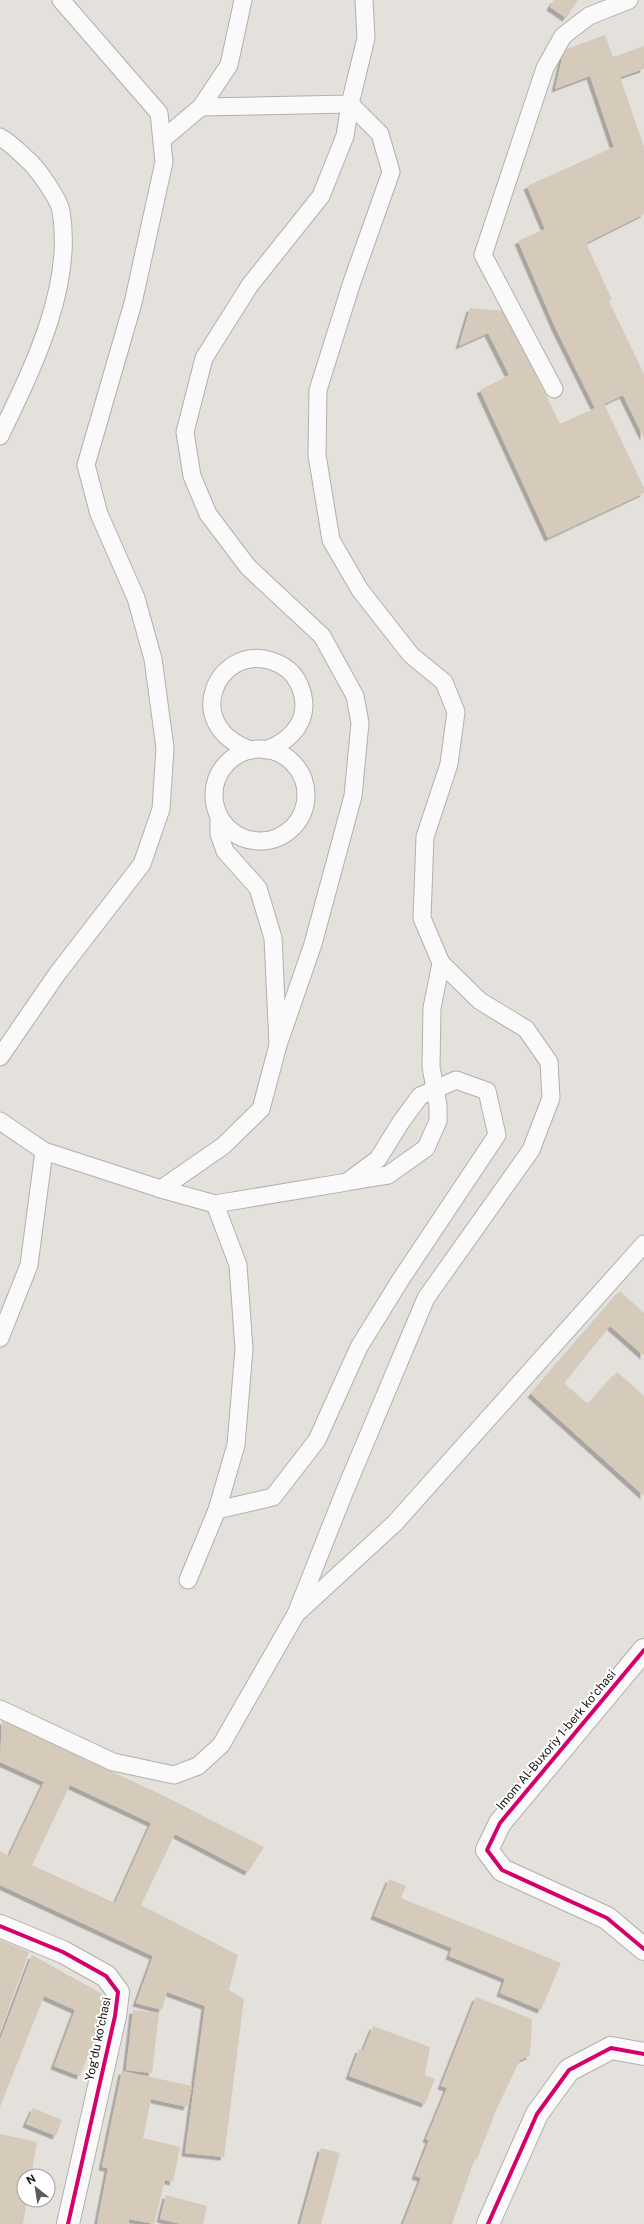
<svg xmlns="http://www.w3.org/2000/svg" width="644" height="2224" viewBox="0 0 644 2224" font-family="'Public Sans',sans-serif">
<style>
.building{fill:#d6caba;fill-rule:evenodd;filter:url(#shadow)}
.lines{fill:none;stroke-linecap:round;stroke-linejoin:round}
.service-casing{stroke:#b2b0ad;stroke-width:19}
.minor-casing{stroke:#b2b0ad;stroke-width:24}
.service{stroke:#fbfafa;stroke-width:17}
.minor{stroke:#fbfafa;stroke-width:22}
.cycleway-casing{stroke:#fff;stroke-width:6}
.cycleway{stroke:#d6006c;stroke-width:4}
.labels{text-anchor:middle;dominant-baseline:central;stroke-width:4;stroke-linejoin:round;paint-order:stroke}
.street-label{font-size:12px;fill:#141210;stroke:#fff}
</style>
<defs>
<filter id="shadow"><feDropShadow dx="-3.5" dy="3.5" stdDeviation="0" flood-color="#0004"/></filter>
</defs>
<rect width="100%" height="100%" fill="#e4e0dc"/>
<!-- building -->
<g class="building">
<path d="M554 0H578L566 18 550 7Z"/>
<path d="M605 35 613 57 644 46V69L620 77 644 147V214L586 243 612 300 609 301 644 374V438L623 395 604 404 644 488V493L548 538 480 390 509 375 488 333 459 346 470 308 505 311 560 424 595 408 555 327 518 241 545 229 527 186 614 147 590 76 555 89 564 50Z"/>
<path d="M620 1291 644 1313V1356L610 1326 564 1383 588 1404 617 1372 644 1396V1496L531 1394Z"/>
<path d="M2 1720 164 1796 264 1847 248 1872 175 1834 141 1905 238 1955 229 1990 244 1999 224 2157 185 2153 205 2006 167 1992 162 2010 136 2003 153 1956 0 1885V1851L9 1856 44 1782 0 1762ZM70 1785 151 1823 115 1903 32 1865Z"/>
<path d="M389 1879 406 1886 401 1898 561 1963 541 2010 500 1993 505 1979 449 1956 452 1948 374 1916Z"/>
<path d="M0 1940 29 1952 0 2032Z"/>
<path d="M32 1955 111 1999 80 2076 54 2066 75 2010 44 1996 0 2107V2040Z"/>
<path d="M476 1997 532 2019 530 2056 520 2060 497 2108 477 2159 475 2158 452 2224H403L421 2178 415 2176 429 2140 426 2139 447 2088 441 2086Z"/>
<path d="M133 2010 159 2013 152 2073 126 2070Z"/>
<path d="M373 2026 430 2047 425 2075 435 2079 425 2104 349 2076 359 2049 363 2051Z"/>
<path d="M122 2071 192 2086 187 2107 151 2099 143 2138 180 2147 173 2182 165 2180 154 2224 129 2219 128 2224H97L108 2168 102 2167Z"/>
<path d="M33 2108 62 2120 56 2136 26 2124Z"/>
<path d="M0 2134 37 2142 31 2176H24V2200H27L23 2224H0Z"/>
<path d="M321 2148 340 2153 321 2224H300Z"/>
<path d="M166 2195 207 2206 203 2224H181L160 2219Z"/>
</g>
<g class="lines">
<defs>
<g id="service">
<path d="M201 107 350 104 366 38 364 0"/>
<path d="M0 137C12 144 20 153 30 162 39 171 59 199 61 211 74 287 32 369 0 436"/>
<path d="M162 140 201 107 229 65 243 0"/>
<path d="M554 389 483 255 545 68 563 36 589 16 629 0"/>
<circle cx="260" cy="795" r="46"/>
<path d="M251 750C180 726 217 643 272 661 284 665 294 673 299 684 313 716 295 739 266 750"/>
<path d="M278 1045 313 944 353 796 360 723 355 696 322 636 248 567 208 514 192 476 185 432 204 358 250 285 321 196 345 136 350 104"/>
<path d="M0 1057 57 974 142 864 161 809 165 748 153 659 136 598 99 514 86 465 133 303 164 162 159 113 61 0"/>
<path d="M0 1121 44 1151 29 1265 0 1338"/>
<path d="M44 1151 161 1189 223 1146 261 1109 278 1045 273 938 258 888 225 851 219 834V818"/>
<path d="M351 1181 388 1175 426 1148 438 1121V1105L431 1067 432 1008 441 963"/>
<path d="M161 1189 215 1204 238 1265 244 1349 236 1445 217 1510 188 1580"/>
<path d="M215 1204 347 1182 378 1159 401 1122 420 1096 456 1080 487 1091 497 1135 401 1279 359 1347 317 1440 273 1497 217 1510"/>
<path d="M296 1614 344 1493 426 1298 531 1150 551 1098 549 1062 526 1029 480 1001 441 963 422 918 425 837 449 764 456 712 444 682 411 655 360 590 331 540 317 455 318 390 352 282 391 172 380 134 350 104"/>
<path d="M0 1709 113 1762 174 1775 198 1766 221 1745 296 1614 395 1523 644 1244"/>
</g>
<g id="minor">
<path d="M644 1650 500 1823 487 1850 502 1870 607 1918 644 1949"/>
<path d="M0 1926 63 1952 106 1976 118 1992 115 2016 68 2224"/>
<path d="M488 2224 537 2114 569 2070 611 2048 644 2054"/>
</g>
</defs>
<!-- service casing -->
<use href="#service" class="service-casing"/>
<!-- minor casing -->
<use href="#minor" class="minor-casing"/>
<!-- service -->
<use href="#service" class="service"/>
<!-- minor -->
<use href="#minor" class="minor"/>
<defs>
<g id="cycleway">
<path d="M644 1650 500 1823 487 1850 502 1870 607 1918 644 1949"/>
<path d="M0 1926 63 1952 106 1976 118 1992 115 2016 68 2224"/>
<path d="M488 2224 537 2114 569 2070 611 2048 644 2054"/>
</g>
</defs>
<!-- cycleway casing -->
<use href="#cycleway" class="cycleway-casing"/>
<!-- cycleway -->
<use href="#cycleway" class="cycleway"/>
</g>
<g class="labels">
<!-- street labels -->
<g class="street-label">
<text transform="translate(556 1740) rotate(-50)">Imom Al-Buxoriy 1-berk koʻchasi</text>
<text transform="translate(98 2039) rotate(-78)">Yogʻdu koʻchasi</text>
</g>
</g>
<!-- north arrow -->
<g transform="translate(36 2188) rotate(330)"><circle r="19" fill="#ffffff" stroke="#a1a09f"/>
<path d="M0-3L7 15L0 10L-7 15Z" fill="#5d5a57"/>
<text y="-6" font-size="11" font-weight="bold" text-anchor="middle" fill="#141210">N</text>
</g>
</svg>
